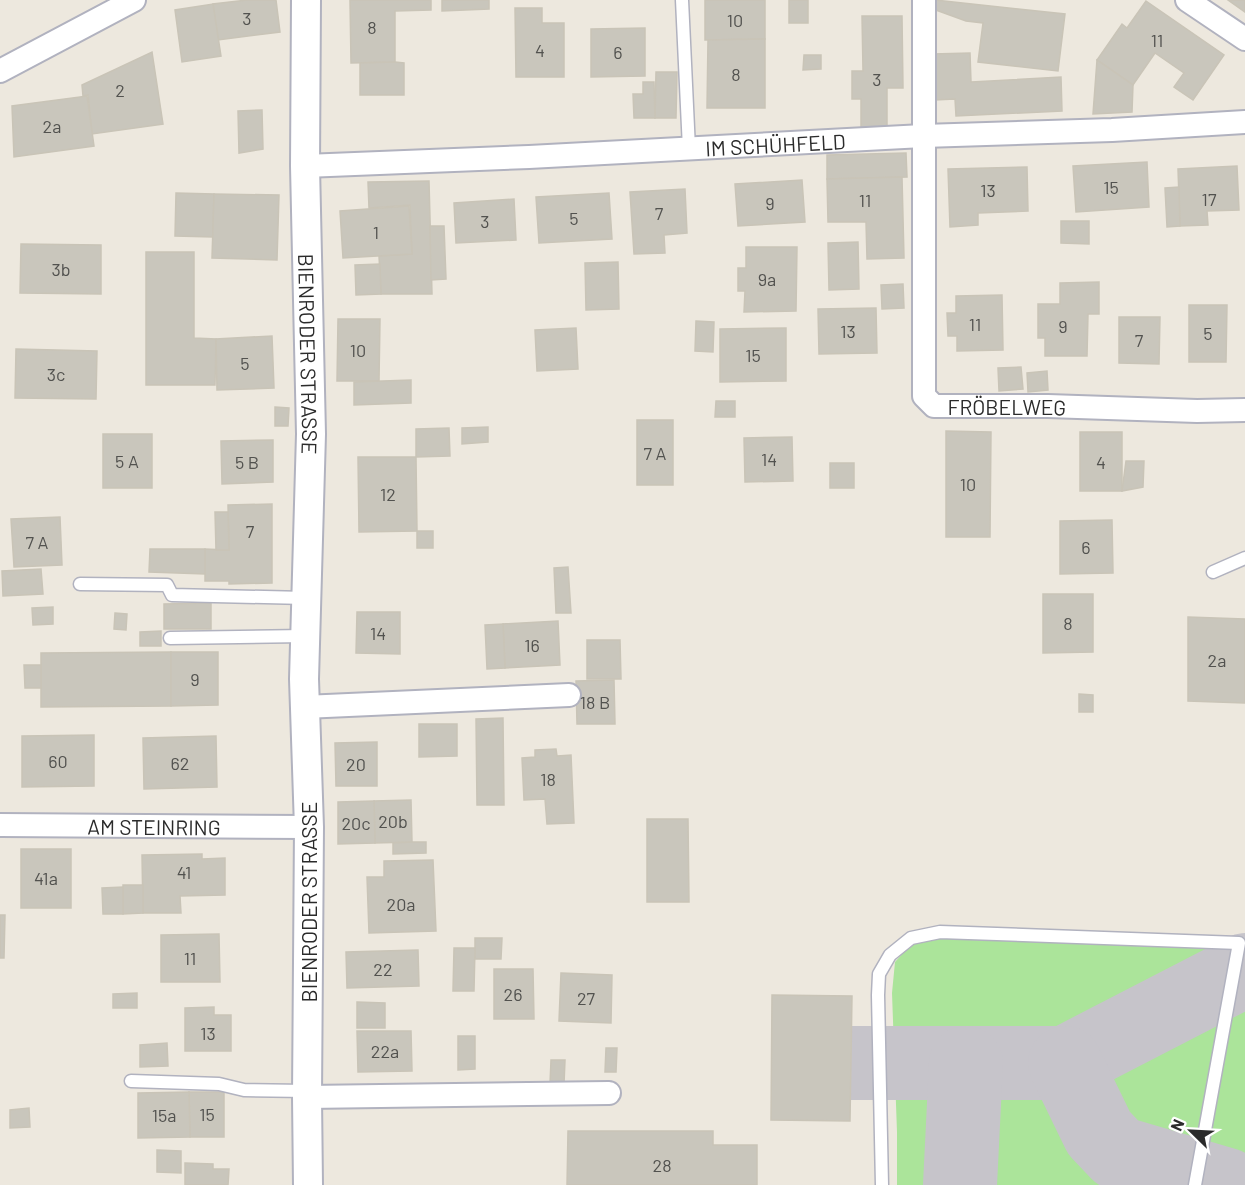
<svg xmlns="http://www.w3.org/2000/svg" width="1245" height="1185" viewBox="0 0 1245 1185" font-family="Barlow,sans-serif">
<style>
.green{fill:#abe49a}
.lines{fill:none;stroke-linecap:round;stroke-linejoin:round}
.taxiway{stroke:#c6c4ca;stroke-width:74}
.building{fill:#c9c6bc;stroke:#c9c4b7;stroke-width:1.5}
.service-casing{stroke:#b1b2bf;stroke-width:15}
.minor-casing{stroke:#b1b2bf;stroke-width:26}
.tertiary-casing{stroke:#b1b2bf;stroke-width:32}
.service{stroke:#fff;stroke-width:12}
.minor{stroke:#fff;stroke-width:22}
.tertiary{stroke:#fff;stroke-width:28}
.labels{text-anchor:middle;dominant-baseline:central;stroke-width:5;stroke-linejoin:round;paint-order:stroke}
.number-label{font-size:18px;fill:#52524f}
.street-label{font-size:21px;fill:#2b2b2b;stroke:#fff}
</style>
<rect width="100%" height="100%" fill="#ede8de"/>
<!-- green -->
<path class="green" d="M941 936 1215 946 1245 943V1185H897V1132L892 993 895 962 913 942Z"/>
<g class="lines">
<!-- taxiway -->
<g class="taxiway">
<path d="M851 1063H1065L1245 970"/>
<path d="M1065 1063 1099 1133 1118 1153 1227 1185"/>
<path d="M960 1185 966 1063"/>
</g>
</g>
<!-- building -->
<g class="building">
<path d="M247 0H276L280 32 218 40 213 4Z"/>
<path d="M350 0H431V10L395 11V62L351 63Z"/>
<path d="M442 0H489V9L442 11Z"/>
<path d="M705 0H765V39L705 40Z"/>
<rect x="789" y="0" width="19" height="23"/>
<path d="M935 0 1065 14 1058 71 978 62 983 23 966 21 933 9Z"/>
<path d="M1228 0H1245V12Z"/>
<path d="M1146 1 1224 55 1193 100 1174 87 1184 73 1155 53 1133 85 1097 60 1122 24 1127 28Z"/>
<path d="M213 4 221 56 182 62 175 10Z"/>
<path d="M515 8H542V23H564V77H516Z"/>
<path d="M862 16H902L903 88H887V129L861 130V99H852V71H863Z"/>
<path d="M645 28V76L591 77V29Z"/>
<path d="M765 39V108H707L708 40Z"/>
<path d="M152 52 163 124 92 134 88 95 83 96 82 85Z"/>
<path d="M970 53 971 82 1061 77 1062 111 956 116 955 99 935 100 933 54Z"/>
<path d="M804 55H821V69L803 70Z"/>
<path d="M1097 60 1133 85 1132 112 1093 114Z"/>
<path d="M395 62 404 63V95H360V63Z"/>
<path d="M656 72H677L676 118H655Z"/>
<path d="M643 82H654L655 118H634L633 94H643Z"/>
<path d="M87 96 94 146 14 157 12 106Z"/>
<path d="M262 110 263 149 239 153 238 111Z"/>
<path d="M906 153 907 177 827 179V155Z"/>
<path d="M1147 162 1149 207 1076 212 1073 166Z"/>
<path d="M1237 166 1239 210 1207 211 1208 225 1180 226 1178 169Z"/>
<path d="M1027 167 1028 211 978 213V225L950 227 948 169Z"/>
<path d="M902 177 904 258 867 259 866 222H828L827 179Z"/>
<path d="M802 180 805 222 738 226 735 184Z"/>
<path d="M429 181 432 294H381L379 256 412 254 410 205 369 208 368 182Z"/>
<path d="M1179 187 1180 226 1167 227 1165 188Z"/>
<path d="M685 189 687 233 664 235 665 253 634 254 630 192Z"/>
<path d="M176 193 214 194 213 237 175 236Z"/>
<path d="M609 193 612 239 539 243 536 197Z"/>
<path d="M214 194 279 195 277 260 212 258Z"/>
<path d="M514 199 516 240 456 243 454 203Z"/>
<path d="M409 206 412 254 343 258 340 211Z"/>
<path d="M1061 221H1089V244L1061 243Z"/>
<path d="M430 226H444L446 279 431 280Z"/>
<path d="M858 242 859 289 829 290 828 243Z"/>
<path d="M21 244 101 245V294L20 293Z"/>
<path d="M746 247H797L796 311 744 312 745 291H738V268H746Z"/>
<path d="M146 252H194V338L216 339 215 385H146Z"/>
<path d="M618 262 619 309 586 310 585 263Z"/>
<path d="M380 264 381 294 356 295 355 265Z"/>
<path d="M1099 282V314H1088L1087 356H1045V338H1038V304H1060V283Z"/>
<path d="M903 284 904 308 882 309 881 285Z"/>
<path d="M1002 295 1003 350 957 351V336H948L947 313H956V296Z"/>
<path d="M1189 305H1227L1226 362H1189Z"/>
<path d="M876 308 877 353 819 354 818 309Z"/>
<path d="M1119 317H1160L1159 364 1119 363Z"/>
<path d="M338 319H380L379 381H337Z"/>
<path d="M696 321 714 322 713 352 695 351Z"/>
<path d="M576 328 578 369 537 371 535 330Z"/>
<path d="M786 328V381L720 382V329Z"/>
<path d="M272 336 274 388 217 390 216 339Z"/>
<path d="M16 349 97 351 96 399 15 398Z"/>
<path d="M1021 367 1023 389 999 391 998 368Z"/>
<path d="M1047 371 1048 390 1028 392 1027 373Z"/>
<path d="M411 380V403L354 405V382Z"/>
<path d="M716 401H735V417H715Z"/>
<path d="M275 407 289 408 288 426H275Z"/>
<rect x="637" y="420" width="36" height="65"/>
<path d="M488 427V442L462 444V428Z"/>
<path d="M449 428 450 456 416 457V429Z"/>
<path d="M946 431 991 432 990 537H946Z"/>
<rect x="1080" y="432" width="42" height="59"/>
<rect x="103" y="434" width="49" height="54"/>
<path d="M792 437 793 481 745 482 744 438Z"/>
<path d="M273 440V482L222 484 221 441Z"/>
<path d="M358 457H416L417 531 359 532Z"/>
<path d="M1126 461H1144L1143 487 1122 491Z"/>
<rect x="830" y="463" width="24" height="25"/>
<path d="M272 504V583L229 584V581H205V549L229 550 228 505Z"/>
<path d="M215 512H228L229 550H216Z"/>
<path d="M60 517 62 565 14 567 11 519Z"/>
<path d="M1112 520 1113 573 1060 574V521Z"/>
<rect x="417" y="531" width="16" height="17"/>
<path d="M150 549H205V574L149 572Z"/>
<path d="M568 567 571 613H556L554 568Z"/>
<path d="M41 569 43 594 3 596 2 571Z"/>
<path d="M1043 594H1093V652L1043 653Z"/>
<path d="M211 603V629H164V604Z"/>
<path d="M53 607V624L33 625 32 608Z"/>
<path d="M357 612H400V654L356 653Z"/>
<path d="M115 613 127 614 126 630 114 629Z"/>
<path d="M1188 617 1245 619V703L1188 701Z"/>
<path d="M558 621 560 665 505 668 503 624Z"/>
<path d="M503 624 505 668 487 669 485 625Z"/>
<path d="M161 631V646H140V632Z"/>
<path d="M587 640H620L621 679H587Z"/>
<path d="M171 652V706L41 707V653Z"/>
<path d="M171 652H218V705L171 706Z"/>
<path d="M24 665H41V688H25Z"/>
<path d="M614 680 615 724H577L576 681Z"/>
<path d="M1079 694 1093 695V712H1079Z"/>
<path d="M503 718 504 805H477L476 719Z"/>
<path d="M419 724H457V756L419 757Z"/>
<path d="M94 735V786L22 787V736Z"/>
<path d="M216 736 217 787 144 789 143 738Z"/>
<path d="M377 742V786H336L335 743Z"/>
<path d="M556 749 557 756 571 755 574 823 547 824 545 799 524 800 522 758 535 757V750Z"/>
<path d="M411 800 412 842 375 843 374 801Z"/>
<path d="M374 801 375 843 338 844V802Z"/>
<path d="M647 819H688L689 902H647Z"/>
<path d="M412 842H426V853L393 854V843Z"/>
<rect x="21" y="849" width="50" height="59"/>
<path d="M202 854V859L225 858V895L180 896 181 913H143L142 855Z"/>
<path d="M433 860 436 931 369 933 367 877H384V861Z"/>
<path d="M123 885H143V913L123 914Z"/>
<path d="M123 887V914H103L102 888Z"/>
<path d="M0 915H5L4 958H0Z"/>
<path d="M219 934 220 982H161V935Z"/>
<path d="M475 938H502L501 959H475Z"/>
<path d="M454 948H475L474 991H453Z"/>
<path d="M418 950 419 986 347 988 346 952Z"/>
<path d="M494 969H533L534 1019H494Z"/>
<path d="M561 973 612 975 611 1023 559 1021Z"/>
<path d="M137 993V1008H113V994Z"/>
<path d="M772 995 852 996 850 1121 771 1120Z"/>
<path d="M357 1002 385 1003V1028H357Z"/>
<path d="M214 1007V1015H231V1051H185V1008Z"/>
<path d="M357 1031H411L412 1071 358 1072Z"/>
<path d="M458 1036H475V1069L458 1070Z"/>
<path d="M167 1043 168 1066 140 1067V1045Z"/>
<path d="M606 1048H617L616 1072H605Z"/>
<path d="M551 1060H565L564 1084H550Z"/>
<path d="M189 1092H224V1137H190Z"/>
<path d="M189 1092 190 1137 138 1138V1093Z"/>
<path d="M29 1108 30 1127 10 1128V1110Z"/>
<path d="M568 1131H713V1145H757V1185H567Z"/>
<path d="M157 1150 181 1151V1173L157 1172Z"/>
<path d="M185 1163 213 1164V1169H229L228 1185H185Z"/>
</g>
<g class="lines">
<defs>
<g id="service">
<path d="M682 0 689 149"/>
<path d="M1213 572 1245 558"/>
<path d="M80 584 167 585 172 595 306 598"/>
<path d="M170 638 305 636"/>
<path d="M131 1081 219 1084 244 1090 307 1091"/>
<path d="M882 1185 878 995 879 974 890 955 911 938 940 932 1239 943 1195 1185"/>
</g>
<g id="minor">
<path id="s1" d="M924 0V396L934 406H1048L1197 411 1245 410"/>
<path d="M1187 0 1245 39"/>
<path d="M0 71 134 0"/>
<path id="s2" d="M305 166 529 157 923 136 1112 130 1245 122"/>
<path d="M304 707 569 695"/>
<path id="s3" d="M0 825 309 827"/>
<path d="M307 1097 609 1093"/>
</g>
<g id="tertiary">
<path id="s4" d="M306 0 305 166 311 434 304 679 309 827 307 1097 308 1185"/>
</g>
</defs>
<!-- service casing -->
<use href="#service" class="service-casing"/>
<!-- minor casing -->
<use href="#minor" class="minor-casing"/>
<!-- tertiary casing -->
<use href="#tertiary" class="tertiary-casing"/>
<!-- service -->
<use href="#service" class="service"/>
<!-- minor -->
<use href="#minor" class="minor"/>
<!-- tertiary -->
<use href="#tertiary" class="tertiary"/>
</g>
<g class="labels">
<!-- number labels -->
<g class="number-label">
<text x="247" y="18">3</text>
<text x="735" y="20">10</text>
<text x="372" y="27">8</text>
<text x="1157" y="40">11</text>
<text x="540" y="50">4</text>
<text x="618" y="52">6</text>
<text x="736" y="74">8</text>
<text x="877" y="79">3</text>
<text x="120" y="90">2</text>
<text x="52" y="126">2a</text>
<text x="1111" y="187">15</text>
<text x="988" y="190">13</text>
<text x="1209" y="199">17</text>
<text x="865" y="200">11</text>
<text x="770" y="203">9</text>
<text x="659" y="213">7</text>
<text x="574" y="218">5</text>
<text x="485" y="221">3</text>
<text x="376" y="232">1</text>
<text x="61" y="269">3b</text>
<text x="767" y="279">9a</text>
<text x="975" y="324">11</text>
<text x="1063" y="326">9</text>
<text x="848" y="331">13</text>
<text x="1208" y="333">5</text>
<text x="1139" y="340">7</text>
<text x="358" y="350">10</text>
<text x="753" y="355">15</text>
<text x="245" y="363">5</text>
<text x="56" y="374">3c</text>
<text x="655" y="453">7 A</text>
<text x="769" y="459">14</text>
<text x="127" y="461">5 A</text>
<text x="247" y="462">5 B</text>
<text x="1101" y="462">4</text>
<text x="968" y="484">10</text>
<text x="388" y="494">12</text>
<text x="250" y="531">7</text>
<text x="37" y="542">7 A</text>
<text x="1086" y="547">6</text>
<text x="1068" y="623">8</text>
<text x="378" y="633">14</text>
<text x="532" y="645">16</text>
<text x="1217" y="660">2a</text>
<text x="195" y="679">9</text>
<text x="595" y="702">18 B</text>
<text x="58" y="761">60</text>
<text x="180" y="763">62</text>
<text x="356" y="764">20</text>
<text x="548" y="779">18</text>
<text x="393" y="821">20b</text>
<text x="356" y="823">20c</text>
<text x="184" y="872">41</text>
<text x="46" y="878">41a</text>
<text x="401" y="904">20a</text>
<text x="190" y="958">11</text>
<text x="383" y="969">22</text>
<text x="513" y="994">26</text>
<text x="586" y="998">27</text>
<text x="208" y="1033">13</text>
<text x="385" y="1051">22a</text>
<text x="207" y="1114">15</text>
<text x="164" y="1115">15a</text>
<text x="662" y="1165">28</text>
</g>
<!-- street labels -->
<g class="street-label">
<text stroke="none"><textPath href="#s2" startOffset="471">IM SCHÜHFELD</textPath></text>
<text stroke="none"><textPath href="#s4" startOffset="354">BIENRODER STRASSE</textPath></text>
<text stroke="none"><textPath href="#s1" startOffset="483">FRÖBELWEG</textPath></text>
<text stroke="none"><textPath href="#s3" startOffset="154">AM STEINRING</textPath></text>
<text transform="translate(308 902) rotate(-90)">BIENRODER STRASSE</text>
</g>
</g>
<!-- north arrow -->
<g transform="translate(1191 1131) rotate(294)" stroke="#ffffff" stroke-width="4.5" paint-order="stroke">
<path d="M0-4.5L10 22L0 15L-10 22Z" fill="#2b2b2b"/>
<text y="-9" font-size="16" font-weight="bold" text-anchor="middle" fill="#2b2b2b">N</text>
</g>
</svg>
